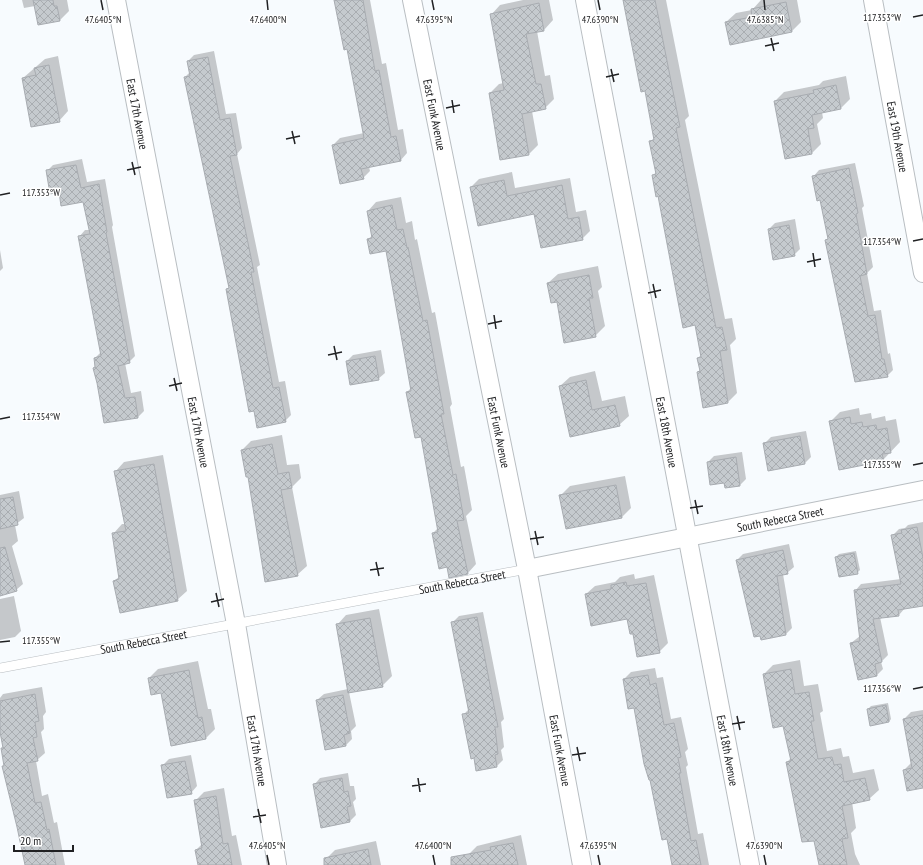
<svg xmlns="http://www.w3.org/2000/svg" width="923" height="865" viewBox="0 0 923 865" font-family="'PT Sans Narrow',sans-serif">
<style>
.shadow{fill:#0003}
.building{fill:url(#building-cross-hatch);stroke:#a8acb1}
.lines{fill:none;stroke-linecap:round;stroke-linejoin:round}
.service-casing{stroke:#b9bec2;stroke-width:10}
.minor-casing{stroke:#b9bec2;stroke-width:20}
.service{stroke:#fff;stroke-width:9}
.minor{stroke:#fff;stroke-width:18}
.ticks{fill:none;stroke:#202123;stroke-width:1.5}
.labels{text-anchor:middle;dominant-baseline:central;stroke-width:3;stroke-linejoin:round;paint-order:stroke}
.street-label{font-size:12px;fill:#202123;stroke:#fff}
.ticks-label{font-size:10px;text-anchor:middle;fill:#202123;stroke:#fff;stroke-width:3;stroke-linejoin:round;paint-order:stroke}
</style>
<defs>
<pattern id="building-cross-hatch" width="8" height="8" patternUnits="userSpaceOnUse"><rect width="8" height="8" fill="#c5cace"/><path d="M0 0l8 8M0 8l8-8" fill="none" stroke="#a9adb1"/></pattern>
</defs>
<rect width="100%" height="100%" fill="#f7fbfe"/>
<!-- shadow -->
<g class="shadow">
<path d="M22 0H67L69 11 60 20 35 6 24 8Z"/>
<path d="M335 0H370L382 64 386 63 398 130 403 129 407 153 400 161 369 167 370 171 363 178 333 145 340 138 364 133 348 48Z"/>
<path d="M523 0H549L553 20 544 30 537 31 545 76 550 75 554 99 545 108 532 111 538 145 529 154 490 93 499 84 504 83 491 15 500 5Z"/>
<path d="M624 0H666L689 116 685 120 725 319 732 318 736 339 730 345 737 393 728 402 698 372 701 369 698 358 701 355 695 324 653 176 656 172 650 142 655 137 646 90Z"/>
<path d="M761 0H797L801 22 792 31 731 43 726 22 736 13 752 10Z"/>
<path d="M214 51 226 114 236 113 242 148 237 154 260 265 257 267 279 382 285 381 291 415 285 421 227 289 230 287 185 77 190 72 188 61 194 55Z"/>
<path d="M58 56 68 111 59 121 23 78 45 59Z"/>
<path d="M846 76 850 99 841 108 822 112 823 118 817 124 821 144 812 153 785 158 775 101 784 92 819 85 823 81Z"/>
<path d="M82 159 87 182 105 179 113 225 112 227 135 356 129 362 125 363 131 393 141 391 144 411 138 417 96 366 95 358 101 352 79 237 85 230H90L84 201 59 191 47 171 53 165Z"/>
<path d="M855 163 864 206 862 208 873 267 867 273 874 311 881 310 888 354 890 353 893 370 887 376 826 240 829 238 820 199 813 177 819 170Z"/>
<path d="M512 172 515 188 570 178 576 212 586 210 590 231 582 239 535 213 471 187 479 179Z"/>
<path d="M401 197 406 223 412 221 415 240 417 239 432 313 435 312 452 404 450 407 461 467 464 466 472 510 466 516 476 564 468 573 448 566 433 533 438 528 422 436 407 392 411 388 386 250 368 239 373 235 368 211 376 202Z"/>
<path d="M795 219 800 249 794 255 769 229 775 223Z"/>
<path d="M0 250 3 268 0 271Z"/>
<path d="M598 266 602 287 598 291 605 326 595 336 548 283 558 274Z"/>
<path d="M381 350 385 373 378 379 347 361 353 355Z"/>
<path d="M595 371 602 401 625 396 629 416 619 425 571 436 560 386 570 377Z"/>
<path d="M859 408 860 415 871 413 872 419 885 416 886 421 896 419 900 442 883 460 831 421 840 412Z"/>
<path d="M806 431 811 457 805 463 769 470 765 443 771 437Z"/>
<path d="M282 435 287 465 299 464 301 478 292 487 307 566 297 575 249 476 242 450 251 441Z"/>
<path d="M742 452 746 479 740 485 726 487 725 482 708 462 714 456Z"/>
<path d="M163 455 187 591 177 600 114 581 120 576 113 534 122 524H125L115 472 124 462Z"/>
<path d="M625 476 631 508 622 517 567 528 560 496 570 486Z"/>
<path d="M19 491 24 518 15 525 18 541 12 546 23 584 16 590 0 595V495Z"/>
<path d="M923 522V605L905 608 899 615 880 617 888 655 881 662 883 669 877 675 859 679 851 643 860 636 855 591 861 584 901 579 893 535 899 529 905 528 908 525Z"/>
<path d="M789 544 794 567 787 573 783 574 792 628 786 634 737 560 743 554Z"/>
<path d="M856 551 860 570 857 573 836 557 839 554Z"/>
<path d="M634 574 635 579 654 575 668 643 659 652 633 633 628 618 586 594 595 586 615 582 620 577Z"/>
<path d="M14 596 21 631 15 637 0 640V599Z"/>
<path d="M379 609 392 676 382 686 349 692 356 726 351 731 352 739 346 745 317 700 324 694 348 689 337 625 346 615Z"/>
<path d="M483 612 504 719 501 722 504 747 501 750 503 760 497 766 463 715 469 709 453 622 459 616Z"/>
<path d="M800 660 804 686 818 684 823 711 820 713 827 751 841 748 843 757 849 756 853 773 874 769 879 790 869 799 852 802 856 828 851 833 855 854 860 865H821L815 839 787 762 791 758 784 725 764 674 773 665Z"/>
<path d="M198 661 208 709H211L215 729 206 738 149 678 158 669Z"/>
<path d="M655 668 657 678 663 677 671 719 681 717 688 749 685 752 688 765 686 767 698 834 703 833 709 865H674L635 707 624 679 631 672Z"/>
<path d="M42 687 46 712 43 716 44 729 41 732 45 753 36 761 42 796 48 794 54 823 57 822 65 865H26L18 826 3 766 5 764 0 726V698L3 694Z"/>
<path d="M888 703 891 719 889 722 868 709 871 706Z"/>
<path d="M923 710V787L904 770 911 763 904 719 911 712Z"/>
<path d="M191 755 197 786 191 793 163 765 169 759Z"/>
<path d="M348 773 350 786H354L356 799 353 802 356 815 350 821 322 826 314 785 320 778Z"/>
<path d="M224 788 232 836 236 835 242 865H199L196 850 203 843 195 801 204 792Z"/>
<path d="M521 835 527 865H531H463L468 855 477 846Z"/>
<path d="M376 841 381 865H328L327 858 335 850Z"/>
</g>
<!-- building -->
<g class="building">
<path d="M33 0H53L54 6H57L60 21 38 25Z"/>
<path d="M334 0H363L375 71 379 70 391 137 396 136 401 161 361 169 364 179 340 184 332 145 364 138 347 49 344 50Z"/>
<path d="M623 0H655L680 127 676 128 716 328 722 327 727 350 720 351 728 403 703 408 697 372 700 371 697 358 701 357 695 325 683 328 658 196 656 197 652 175 656 174 649 141 654 140 645 91 641 92Z"/>
<path d="M786 2 792 32 730 45 725 22 752 17 751 9Z"/>
<path d="M539 3 544 31 526 34 536 84H541L546 109 522 114 529 155 500 160 489 93 504 90 490 14Z"/>
<path d="M208 57 220 120 230 118 237 155 230 156 254 272H251L273 388 279 387 286 422 257 428 254 411 249 412 226 289 229 288 184 77 190 76 187 61Z"/>
<path d="M49 65 60 122 31 127 22 78 36 75 34 68Z"/>
<path d="M836 85 841 109 812 115 814 128 808 129 812 154 785 159 774 101 814 93 813 90Z"/>
<path d="M76 165 81 188 99 184 107 232 106 233 130 363 118 366 125 398 135 397 138 418 104 423 97 383 93 368 95 367 94 358 101 356 78 236 90 234 83 202 61 206 59 192 50 194 46 170Z"/>
<path d="M849 168 858 213 856 214 867 274 860 276 868 316 875 315 882 359H884L888 377 855 382 825 240 828 239 820 200 817 201 812 176Z"/>
<path d="M504 180 507 196 562 185 568 219 579 217 583 240 541 248 534 214 478 226 470 187Z"/>
<path d="M392 205 397 230 403 229 407 248 408 247 423 321 427 320 444 414H441L453 475 456 474 464 520 457 521 468 574 449 578 447 567 439 569 432 533 438 532 421 437 415 438 406 392 411 391 386 251 370 254 367 239 372 238 367 211Z"/>
<path d="M789 225 795 256 773 260 768 229Z"/>
<path d="M589 275 593 298H589L596 337 564 343 557 302 551 303 547 283Z"/>
<path d="M375 356 379 380 350 385 346 361Z"/>
<path d="M586 380 592 410 615 405 620 426 570 437 559 386Z"/>
<path d="M850 417 851 424 862 422 863 427 876 425 877 430 887 428 891 453 882 454 884 461 839 470 829 421Z"/>
<path d="M800 436 805 464 768 471 763 443Z"/>
<path d="M272 444 278 474 289 472 292 488 281 490 298 576 265 582 248 477H246L241 450Z"/>
<path d="M736 457 740 486 725 488 724 483 710 485 707 462Z"/>
<path d="M154 464 178 601 120 613 113 581 119 579 112 533 126 531 114 471Z"/>
<path d="M616 485 622 518 566 529 559 495Z"/>
<path d="M13 497 18 525 0 529V499Z"/>
<path d="M917 527 923 558V606L898 610 899 616 873 619 882 662 875 664 877 676 858 680 850 643 860 641 854 590 901 584 891 535 902 533 901 530Z"/>
<path d="M5 547 17 591 0 596V548Z"/>
<path d="M783 550 788 574 777 576 786 635 761 640 760 636 754 637 736 560Z"/>
<path d="M854 553 858 574 839 577 835 557Z"/>
<path d="M626 582 627 586 646 583 660 653 637 657 633 634H630L627 619 591 626 585 594 611 589V585Z"/>
<path d="M477 617 498 727H495L498 754 495 755 497 767 476 771 474 758 471 759 462 714 469 713 451 622Z"/>
<path d="M370 618 383 687 348 693 336 624Z"/>
<path d="M791 669 795 694 809 692 814 721H811L818 759 832 757 834 765 841 764 844 782 865 778 870 800 842 806 848 838 842 839 847 865H819L814 841 802 842 786 762 791 761 783 726 773 728 763 674Z"/>
<path d="M189 670 198 718 202 717 206 739 171 746 161 693 151 695 148 678Z"/>
<path d="M648 675 650 685 656 683 664 725 674 723 681 757 678 758 681 773H679L691 841 696 840 701 865H672L667 839 662 840 650 780H649L644 764 634 708 628 709 623 679Z"/>
<path d="M35 694 39 721 35 722 37 737 33 738 38 761 27 763 35 803 41 802 47 830 49 829 56 865H25L17 827 2 766H4L1 748H3L0 732V701Z"/>
<path d="M343 695 350 733 344 735 346 746 325 750 316 700Z"/>
<path d="M886 705 889 722 870 726 867 709Z"/>
<path d="M923 715V788L907 791 903 770 912 768 903 719Z"/>
<path d="M185 761 192 794 167 798 161 765Z"/>
<path d="M342 778 344 792 348 791 351 806 347 807 350 822 321 828 313 784Z"/>
<path d="M216 796 223 844 228 843 232 865H198L195 850 202 848 194 800Z"/>
<path d="M513 843 518 865H451V857L491 850 490 847Z"/>
<path d="M368 849 371 865H324V858Z"/>
</g>
<g class="lines">
<defs>
<g id="service">
<path id="s1" d="M0 668 527 569"/>
</g>
<g id="minor">
<path id="s2" d="M116 0 236 624 277 865"/>
<path id="s3" d="M412 0 527 569 582 865"/>
<path id="s4" d="M585 0 750 865"/>
<path id="s5" d="M873 0 923 273"/>
<path id="s6" d="M527 569 923 490"/>
</g>
</defs>
<!-- service casing -->
<use href="#service" class="service-casing"/>
<!-- minor casing -->
<use href="#minor" class="minor-casing"/>
<!-- service -->
<use href="#service" class="service"/>
<!-- minor -->
<use href="#minor" class="minor"/>
</g>
<!-- ticks -->
<path class="ticks" d="M101 0 103 10M267 0 268 10M432 0 434 10M598 0 600 10M764 0 765 10M913 17 923 15M771 38 774 51M765 46 779 43M611 69 614 82M606 77 619 74M452 100 454 113M446 108 460 105M292 131 295 144M286 139 300 136M132 162 135 175M127 170 141 167M0 195 10 193M913 241 923 239M813 253 815 267M807 262 821 259M653 284 656 298M648 293 661 290M494 315 496 329M488 324 502 321M334 346 337 360M328 355 342 352M174 378 177 391M169 386 182 383M0 419 10 417M913 465 923 463M695 500 698 514M690 508 703 506M535 531 538 545M530 539 544 537M376 562 379 576M370 570 384 568M216 593 219 607M211 602 224 599M0 642 10 641M913 689 923 687M737 716 740 730M732 724 745 722M577 747 580 761M572 755 586 753M418 778 420 792M412 786 426 784M258 809 261 823M253 817 266 815M267 855 269 865M433 855 435 865M598 855 600 865M764 855 766 865"/>
<g class="labels">
<!-- street labels -->
<g class="street-label">
<text stroke="none"><textPath href="#s2" startOffset="116">East 17th Avenue</textPath></text>
<text stroke="none"><textPath href="#s3" startOffset="117">East Funk Avenue</textPath></text>
<text stroke="none"><textPath href="#s5" startOffset="139">East 19th Avenue</textPath></text>
<text stroke="none"><textPath href="#s2" startOffset="440">East 17th Avenue</textPath></text>
<text stroke="none"><textPath href="#s3" startOffset="441">East Funk Avenue</textPath></text>
<text stroke="none"><textPath href="#s4" startOffset="440">East 18th Avenue</textPath></text>
<text stroke="none"><textPath href="#s6" startOffset="258">South Rebecca Street</textPath></text>
<text stroke="none"><textPath href="#s1" startOffset="470">South Rebecca Street</textPath></text>
<text stroke="none"><textPath href="#s1" startOffset="146">South Rebecca Street</textPath></text>
<text stroke="none"><textPath href="#s3" startOffset="765">East Funk Avenue</textPath></text>
<text stroke="none"><textPath href="#s2" startOffset="764">East 17th Avenue</textPath></text>
<text stroke="none"><textPath href="#s4" startOffset="764">East 18th Avenue</textPath></text>
</g>
</g>
<g class="ticks-label">
<text x="882" y="21">117.353°W</text>
<text x="103" y="23">47.6405°N</text>
<text x="268" y="23">47.6400°N</text>
<text x="434" y="23">47.6395°N</text>
<text x="600" y="23">47.6390°N</text>
<text x="765" y="23">47.6385°N</text>
<text x="41" y="196">117.353°W</text>
<text x="882" y="245">117.354°W</text>
<text x="41" y="420">117.354°W</text>
<text x="882" y="468">117.355°W</text>
<text x="41" y="644">117.355°W</text>
<text x="882" y="692">117.356°W</text>
<text x="267" y="849">47.6405°N</text>
<text x="433" y="849">47.6400°N</text>
<text x="598" y="849">47.6395°N</text>
<text x="764" y="849">47.6390°N</text>
</g>
<!-- scale -->
<path d="M14 845v6h59v-6" fill="none" stroke="#202123" stroke-width="2"/>
<text x="20" y="845" font-size="12" fill="#202123" stroke="#ffffff" stroke-width="3" paint-order="stroke">20 m</text>
</svg>
